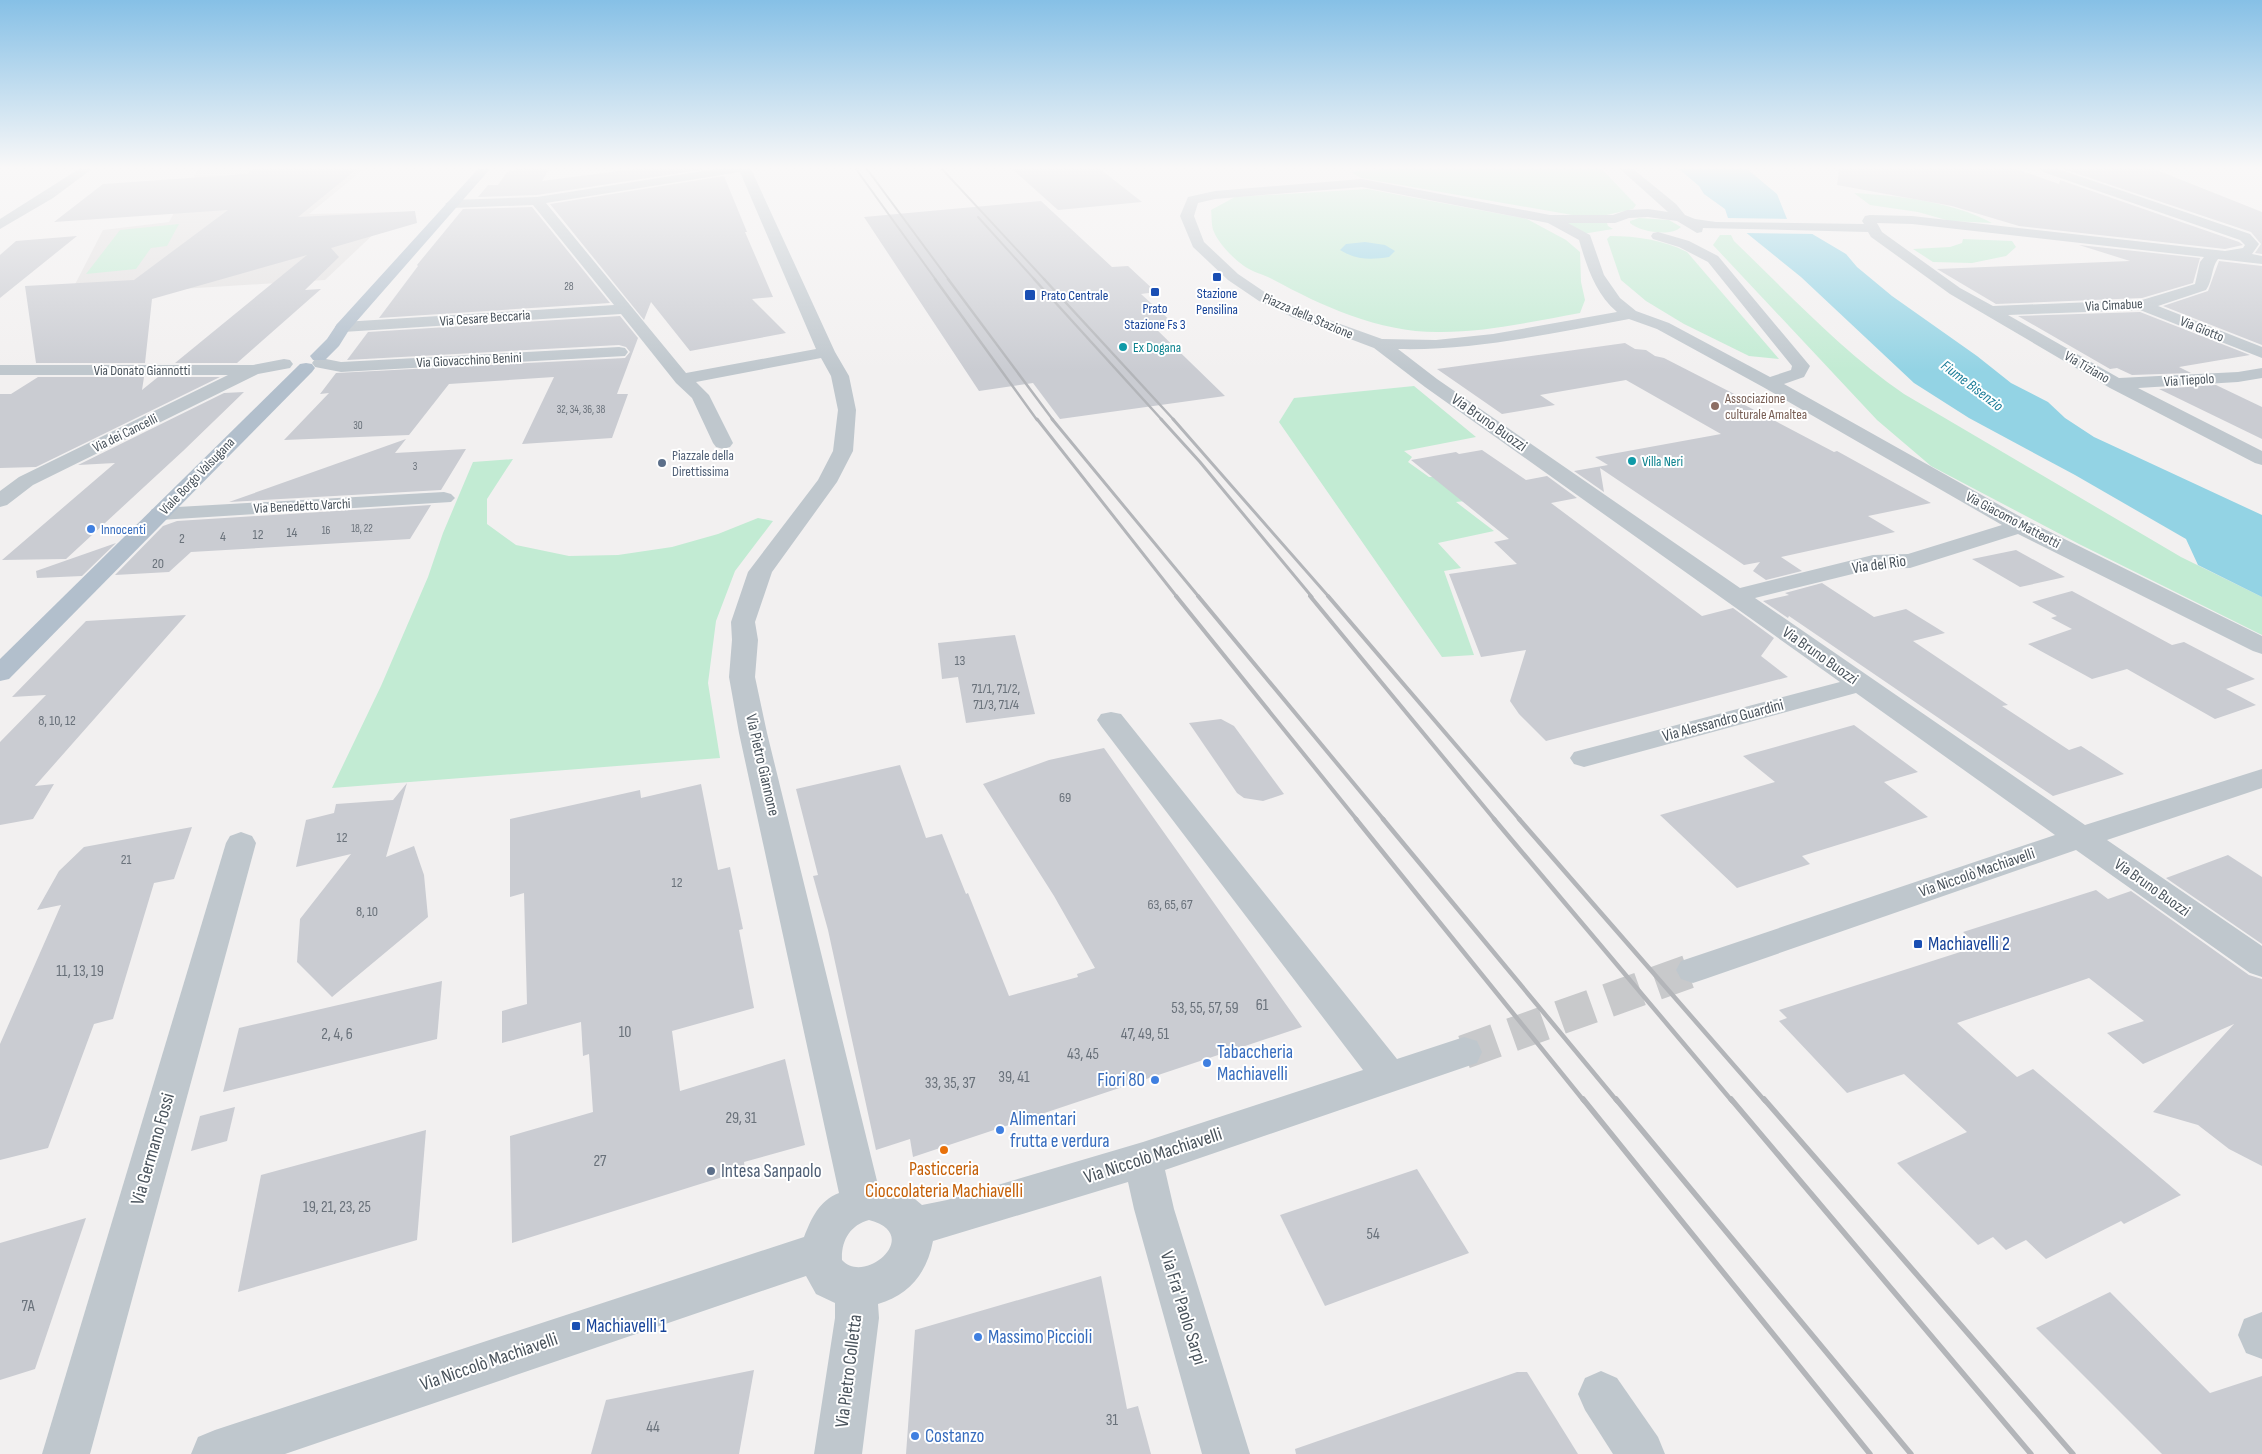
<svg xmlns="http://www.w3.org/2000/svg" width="2262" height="1454" viewBox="0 0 2262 1454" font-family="'Sofia Sans Condensed',sans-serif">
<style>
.education{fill:#e3e1e1}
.green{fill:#c2ebd3}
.water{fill:#93d3e4}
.pier{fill:#f2f0f0}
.building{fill:#caccd2}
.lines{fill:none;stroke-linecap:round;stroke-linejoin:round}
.minor-tunnel{stroke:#c8c9cb;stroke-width:34;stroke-dasharray:34 17;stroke-linecap:butt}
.minor{fill:#bfc7cd;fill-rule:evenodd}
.major{fill:#b2bfcc;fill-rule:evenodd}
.rail-far5{stroke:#b3b5b9;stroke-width:2}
.rail-far4{stroke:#b3b5b9;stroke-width:2.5}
.rail-far3{stroke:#b3b5b9;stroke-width:3}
.rail-far2{stroke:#b3b5b9;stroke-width:4}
.rail-far1{stroke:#b3b5b9;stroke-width:4.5}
.rail{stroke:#b3b5b9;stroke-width:5.5}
.transit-dot{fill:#1a4fb4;stroke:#fff;stroke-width:2}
.culture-dot{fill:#0f9aa8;stroke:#fff;stroke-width:2}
.education-dot{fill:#8d6e63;stroke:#fff;stroke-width:2}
.service-dot{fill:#5c6f8a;stroke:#fff;stroke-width:2}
.shop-dot{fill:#3f7fe0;stroke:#fff;stroke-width:2}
.food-dot{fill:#e8710a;stroke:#fff;stroke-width:2}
.labels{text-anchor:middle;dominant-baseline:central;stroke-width:4;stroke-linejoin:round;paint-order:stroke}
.far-number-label{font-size:11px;fill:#69717a}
.far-transit-label{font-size:14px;fill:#164399;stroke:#fff}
.far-street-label{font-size:14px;fill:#49535c;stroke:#fff}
.far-culture-label{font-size:14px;fill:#0d838f;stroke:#fff;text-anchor:start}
.far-education-label{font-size:14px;fill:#785e54;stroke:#fff;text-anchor:start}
.far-service-label{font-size:14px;fill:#4e5e75;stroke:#fff;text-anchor:start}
.far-shop-label{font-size:14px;fill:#366cbe;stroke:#fff;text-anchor:start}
.number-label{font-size:14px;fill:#69717a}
.far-water-label{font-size:15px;font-style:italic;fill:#197c98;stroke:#fff}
.street-label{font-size:16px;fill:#49535c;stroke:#fff}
.near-number-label{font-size:16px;fill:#69717a}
.near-transit-label{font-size:19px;fill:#164399;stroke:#fff;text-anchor:start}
.near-shop-label{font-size:19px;fill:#366cbe;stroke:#fff;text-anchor:start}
.near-street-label{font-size:19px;fill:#49535c;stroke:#fff}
.near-food-label{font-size:19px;fill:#c56008;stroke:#fff}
.near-service-label{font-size:19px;fill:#4e5e75;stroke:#fff;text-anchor:start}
</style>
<rect width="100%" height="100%" fill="#f2f0f0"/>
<!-- education -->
<path class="education" d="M198 169H364L309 214 397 212 325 280 69 296 103 230 169 222Z"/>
<!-- green -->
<g class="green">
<path d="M1380 169H1602L1636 205 1633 209 1602 216H1578L1361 178 1351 172Z"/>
<path d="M1367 189 1527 219 1566 240 1580 252 1581 282 1585 300 1580 313C1535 321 1487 332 1441 332 1380 333 1324 307 1272 279 1263 274 1252 272 1244 266 1234 259 1219 244 1214 232 1211 226 1212 216 1211 210L1235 197Z"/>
<path d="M1854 193C1899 196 1951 201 1992 223L1950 221 1918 212 1870 205Z"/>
<path d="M1639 218 1669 220 1681 227C1671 237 1640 232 1630 223V221Z"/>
<path d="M1562 221 1607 223 1608 226 1613 229 1582 234Z"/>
<path d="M179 224 167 246 151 248 136 269 86 274 120 230Z"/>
<path d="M1720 235H1731L1734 241C1789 294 1842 351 1904 394L2181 557 2262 597V635L2079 544 1931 466 1877 420 1713 245Z"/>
<path d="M1610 236C1637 236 1663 240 1687 252L1779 359 1749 356 1684 324 1646 301 1621 280 1607 239Z"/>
<path d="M1963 239 2012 241 2016 247 2006 256 1972 263 1933 262 1913 249 1950 247 1962 243Z"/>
<path d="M1414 386 1476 437 1404 451 1412 457 1408 462 1429 477H1435L1465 501 1456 502 1494 531 1438 543 1461 568 1444 571 1474 655 1442 657 1279 422 1294 398Z"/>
<path d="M513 459 487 499V524L516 545 569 556 618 555 672 547 718 534 758 518 773 521 735 571 716 621 708 683 720 758 332 788 381 686 428 577 443 533 473 462Z"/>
</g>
<!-- water -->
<g class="water">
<path d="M1679 169H1747L1777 194 1787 219 1846 254 1857 267 1892 296 1977 356 2011 383 2048 402 2065 418 2094 437 2262 515V597L2198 565 2186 539 2075 475 1969 418 1914 383 1801 277 1728 218 1725 209 1704 194 1699 186Z"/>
<path d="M1365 242 1385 245 1395 251 1389 257C1371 260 1356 260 1340 250L1346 244Z"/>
</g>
<!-- pier -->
<path class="pier" d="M1726 218 1793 219 1816 234 1743 233Z"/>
<!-- building -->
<g class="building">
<path d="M253 169H357L298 217 415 211 417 223 331 248 339 257 305 290 321 289 237 363H175L307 255 152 299 145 363H36L25 286 134 280 228 210 54 222 103 184 247 174Z"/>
<path d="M515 169H549L542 181 634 169H706L537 195 478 197 488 185H498L507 172 513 171Z"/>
<path d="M1012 169H1100L1142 202 1058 210Z"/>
<path d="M1839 169H2016L2059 184 2060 180 2239 242 2243 245 2225 249 2019 226 1952 206 1837 185Z"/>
<path d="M2063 169H2154L2262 212V254L2255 253 2261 244 2251 232Z"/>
<path d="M724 176 747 232H745L773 297 752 299 786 333 690 351 651 302 644 320 550 204Z"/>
<path d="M1041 201 1112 267 1128 266 1156 292 1141 294 1173 323 1153 326 1225 396 1060 419 1033 383 979 391 864 217Z"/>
<path d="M532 207 610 303 379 318 418 266 417 265 463 209Z"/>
<path d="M77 236 0 298V255L16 241Z"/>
<path d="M2079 245 2200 258 2193 283 2142 298 1996 304 1937 269 2130 261Z"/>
<path d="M2219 261 2262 266V345L2163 306 2208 291Z"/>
<path d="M2140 312 2250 355 2179 367 2191 373 2132 375 2117 368 2110 369 2018 316Z"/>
<path d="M620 316 638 338 617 394H628L612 438 522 444 554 377 449 384 409 435 284 440 329 393 320 394 336 373 625 358 630 352 626 347 619 345 347 360 368 332Z"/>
<path d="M1625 343 1635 349 1646 350 1655 356 1664 358 1746 400 1739 402 1834 452 1837 451 1931 503 1868 516 1895 532 1781 557 1802 571 1766 580 1753 571 1760 562 1744 565 1600 468 1604 492 1574 471 1608 465 1595 457 1721 434 1626 380 1540 395 1555 405 1502 414 1437 369Z"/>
<path d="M38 377H144L142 390 158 377H220L36 467 0 468V394H11Z"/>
<path d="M2216 385 2262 407V439L2159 389Z"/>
<path d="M244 392 183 451 66 559 2 560 115 463 78 465 224 393Z"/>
<path d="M406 439 395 453 466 449 441 490 229 502Z"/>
<path d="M1482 450 1526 480 1547 476 1577 498 1551 503 1702 616 1733 608 1774 638 1761 656 1788 677 1546 741 1519 714 1510 701 1526 650 1481 657 1449 574 1517 564 1494 542 1509 539 1411 460 1456 452 1459 454Z"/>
<path d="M431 505 410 539 191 552 169 572 115 575 163 526 177 521Z"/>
<path d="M116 543 82 576 37 578 36 571Z"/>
<path d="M2016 550 2065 577 2020 587 1972 559Z"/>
<path d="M1822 583 1874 617 1906 609 1945 633 1913 641 2008 705 2002 706 2069 750 2081 746 2124 774 2053 796 1789 616 1788 618 1763 601 1789 595 1785 593Z"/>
<path d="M2072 591 2172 645 2184 642 2255 679 2226 689 2256 705 2215 719 2127 669 2092 679 2028 644 2072 629 2051 618 2057 616 2032 602Z"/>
<path d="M186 615 35 786 54 784 33 819 0 825V742L46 695 12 697 86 621Z"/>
<path d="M1015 635 1035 714 966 723 958 677 942 679 938 643Z"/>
<path d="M1221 719 1234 726 1284 794 1263 801 1244 798 1237 793 1189 723Z"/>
<path d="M1854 725 1918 772 1884 782 1928 817 1802 856 1810 864 1737 888 1660 815 1775 782 1743 756Z"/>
<path d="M1104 748 1302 1027 913 1157 910 1139 876 1150 828 930 813 876 818 875 796 789 900 765 926 838 942 834 966 894 968 893 1009 996 1078 977 1077 974 1095 968 1054 896 983 784 1049 760Z"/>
<path d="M407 783 386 857 414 846 424 875 428 917 332 997 297 962 300 919 351 854 296 867 306 820 334 813 336 804 393 800Z"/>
<path d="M701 784 718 870 730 867 743 929 739 930 754 1008 672 1031 680 1091 785 1059 805 1145 744 1162 745 1170 512 1243 510 1136 593 1112 589 1054 583 1056 581 1022 502 1043V1011L527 1004 524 893 510 897V819L640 790 641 798Z"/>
<path d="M192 827 174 879 154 883 113 1019 94 1024 48 1148 0 1160V1044L61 905 37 910 59 871 84 847Z"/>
<path d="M2228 855 2262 877V944L2166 878Z"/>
<path d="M2096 890 2108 899 2131 891 2249 975 2262 979V1166L2229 1149 2198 1125 2153 1112 2234 1024 2143 1064 2107 1033 2144 1021 2089 978 1957 1023 2017 1077 2033 1069 2181 1195 2124 1224 2121 1221 2046 1259 2026 1240 2006 1250 1993 1237 1978 1245 1897 1163 1967 1132 1904 1074 1847 1093 1779 1021 1787 1018 1779 1010 1979 946 1963 932Z"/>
<path d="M442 981 437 1039 223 1092 239 1028Z"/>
<path d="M235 1107 227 1141 191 1151 200 1116Z"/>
<path d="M426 1130 417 1240 238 1292 261 1175Z"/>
<path d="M1417 1169 1469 1253 1325 1306 1280 1215Z"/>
<path d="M86 1218 35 1369 0 1380V1243Z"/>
<path d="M1101 1276 1127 1409 1138 1406 1151 1454H906L915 1330Z"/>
<path d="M2110 1292 2210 1393 2262 1376V1454H2162L2036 1328Z"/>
<path d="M754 1370 739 1454H591L606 1400Z"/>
<path d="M1517 1372H1527L1578 1454H1296L1295 1449Z"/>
</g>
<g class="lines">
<!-- minor-tunnel -->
<path class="minor-tunnel" d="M1464 1052 1693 970"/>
<!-- minor -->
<g class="minor">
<path d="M79 169H92L53 198 0 229V219Z"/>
<path d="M716 169H751L835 352 849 376 856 410 853 451 837 482 772 572 755 622 758 640 755 677 767 733 878 1185 909 1194 922 1205 947 1200 1143 1142 1363 1070 1101 726 1097 720 1101 714 1111 712 1121 714 1397 1059 1464 1037 1477 1041 1482 1052 1477 1063 1165 1170 1174 1209 1250 1454H1202L1134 1209 1128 1182 933 1241C927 1273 909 1295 878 1304L879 1318 862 1454H814L835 1318V1303L816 1294 806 1276 285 1454H191L198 1437 215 1430 804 1237C812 1217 819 1201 839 1193L739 733 729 677 732 640 731 622 748 572 818 480 833 451 838 410 831 376 821 358 696 382 709 395 733 443 730 447 723 449 716 447 713 443 692 398 676 383 621 314 343 332 337 330 335 327 337 324 343 322 614 305 533 205 451 208 445 204 451 200 537 197ZM740 172 816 349 686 373 546 203ZM869 1220C924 1234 865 1286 842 1260 841 1241 850 1225 869 1220Z"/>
<path d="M1620 169H1633L1676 204 1685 215 1695 219 1716 222 1864 224 1862 221 1865 216 1870 215 1912 216 2225 251 2243 248 2245 245 2240 240 2043 172 2041 169H2058L2250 234 2259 244 2252 254 2262 256V264L2218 259C2211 268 2213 280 2206 290L2158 306 2262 347V358L2140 310 2008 315 2119 378 2238 372 2262 368V378L2238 382 2138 388 2262 451V465L2255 463 2110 388 1950 294 1871 237 1868 232 1703 228 1702 232 1697 233 1677 221 1648 217 1629 218 1615 223H1568L1590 235 1604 275 1620 298 1636 311 1669 323 1770 377 1791 370 1792 366 1708 262 1679 247 1653 239 1651 236 1653 233 1658 232 1689 241 1718 256 1810 366 1804 377 1784 384 2028 521 2262 636V654L2253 651 2018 534 1910 568 1873 569 1755 598 2085 825 2262 769V788L2107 840 2262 946V977L2250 973 2076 850 1705 979 1693 983 1681 979 1676 970 1681 961 2055 835 1856 693 1584 767 1574 764 1570 758 1574 752 1840 682 1425 387 1374 348 1292 317 1259 301 1228 280 1193 247 1180 216 1188 197 1215 191 1362 179 1550 215H1613L1627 210 1648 209 1668 212ZM1362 187 1548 223 1579 240C1587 267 1595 293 1617 312L1493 334 1436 340 1382 339 1304 311 1269 295 1238 274 1204 242 1194 216 1198 203 1215 199ZM1877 223 1912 224 2204 257 2200 262 2195 284 2142 300 1993 306 1960 288 1882 232ZM1629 319 1657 329 1763 387 2002 525 1908 554 1873 555 1740 588 1437 379 1398 349C1476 351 1552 333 1629 319Z"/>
<path d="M619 347 625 348 628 352 625 356 341 372 315 367 312 363 315 359 321 358 341 362Z"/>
<path d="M284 359 290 360 293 364 290 368 258 374 33 485 7 505 0 507V491L19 477 228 375H0V365H253Z"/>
<path d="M444 492 451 494 455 498 451 502 160 520 152 519 149 514 152 509 160 508Z"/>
<path d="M241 832 252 836 256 843 90 1454H42L226 843 230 836Z"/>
<path d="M2262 1312V1359L2246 1353 2238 1335 2244 1319Z"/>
<path d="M1601 1371 1617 1378 1658 1437 1665 1454H1613L1585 1410 1578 1394 1585 1378Z"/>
</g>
<!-- major -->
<g class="major">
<path d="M478 169H490L349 330 339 346 325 360H313L310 356 327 339 337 324Z"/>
<path d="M306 363 312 364 315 368 312 372 9 679 0 681V659L300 364Z"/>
</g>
<!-- rail-far5 -->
<g class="rail-far5">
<path d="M856 169 936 280"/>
<path d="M867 169 949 280"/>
<path d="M942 169 1045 280"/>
<path d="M978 217 1035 280"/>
</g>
<!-- rail-far4 -->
<g class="rail-far4">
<path d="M935 279 1037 420"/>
<path d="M948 279 1053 420"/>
<path d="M1034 279 1162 420"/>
<path d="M1044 279 1174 420"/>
</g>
<!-- rail-far3 -->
<g class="rail-far3">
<path d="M1037 419 1177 597"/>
<path d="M1052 419 1199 597"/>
<path d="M1161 419 1200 462 1312 597"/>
<path d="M1173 419 1329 597"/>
</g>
<!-- rail-far2 -->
<g class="rail-far2">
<path d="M1176 596 1357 820"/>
<path d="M1198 596 1384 820"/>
<path d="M1310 596 1495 820"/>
<path d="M1328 596 1520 820"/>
</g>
<!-- rail-far1 -->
<g class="rail-far1">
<path d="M1356 819 1584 1101"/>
<path d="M1383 819 1617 1101"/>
<path d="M1494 819 1732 1101"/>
<path d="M1519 819 1765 1101"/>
</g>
<!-- rail -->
<g class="rail">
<path d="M1583 1099 1870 1454"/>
<path d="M1616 1099 1911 1454"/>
<path d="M1731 1099 2031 1454"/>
<path d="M1764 1099 2073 1454"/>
</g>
</g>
<!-- sky -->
<linearGradient id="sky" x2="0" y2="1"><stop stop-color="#86c0e6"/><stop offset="0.45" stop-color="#f9f8f8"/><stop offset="1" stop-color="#f9f8f8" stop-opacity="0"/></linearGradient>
<rect width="2262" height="372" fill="url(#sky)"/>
<!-- markers -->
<g class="transit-dot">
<rect x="1212" y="272" width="10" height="10" rx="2.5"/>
<rect x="1150" y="287" width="10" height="10" rx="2.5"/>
<rect x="1024" y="289" width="12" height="12" rx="2.5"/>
<rect x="1913" y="939" width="10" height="10" rx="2.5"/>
<rect x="571" y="1321" width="10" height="10" rx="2.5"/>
</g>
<g class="culture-dot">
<circle cx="1123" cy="347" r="5"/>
<circle cx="1632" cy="461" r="5"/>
</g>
<circle class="education-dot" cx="1715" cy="406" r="5"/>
<g class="service-dot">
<circle cx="662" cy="463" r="5"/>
<circle cx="711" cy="1171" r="5"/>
</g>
<g class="shop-dot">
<circle cx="91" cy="529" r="5"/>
<circle cx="1207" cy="1063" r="5"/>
<circle cx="1155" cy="1080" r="5"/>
<circle cx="1000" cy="1130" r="5"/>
<circle cx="978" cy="1337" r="5"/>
<circle cx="915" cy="1436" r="5"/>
</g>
<circle class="food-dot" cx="944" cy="1150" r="5"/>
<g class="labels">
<!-- far-number labels -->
<g class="far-number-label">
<text x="569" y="286">28</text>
<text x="581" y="409">32, 34, 36, 38</text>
<text x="358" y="425">30</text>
<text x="415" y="466">3</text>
<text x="362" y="528">18, 22</text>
<text x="326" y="530">16</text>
</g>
<!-- far-transit labels -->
<g class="far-transit-label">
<text x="1217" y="293">Stazione<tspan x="1217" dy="16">Pensilina</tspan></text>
<text x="1041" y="295" text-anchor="start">Prato Centrale</text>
<text x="1155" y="308">Prato<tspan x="1155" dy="16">Stazione Fs 3</tspan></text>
</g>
<!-- far-street labels -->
<g class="far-street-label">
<text transform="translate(2114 305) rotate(-3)">Via Cimabue</text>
<text transform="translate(1308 316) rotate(23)">Piazza della Stazione</text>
<text transform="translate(485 318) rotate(-4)">Via Cesare Beccaria</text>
<text transform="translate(2202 329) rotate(22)">Via Giotto</text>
<text transform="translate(469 360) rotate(-3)">Via Giovacchino Benini</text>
<text transform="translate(2087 367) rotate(30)">Via Tiziano</text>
<text x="142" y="370">Via Donato Giannotti</text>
<text transform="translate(2189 380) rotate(-4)">Via Tiepolo</text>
<text transform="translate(125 433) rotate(-26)">Via dei Cancelli</text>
<text transform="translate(197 476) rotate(-46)">Viale Borgo Valsugana</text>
<text transform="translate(302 506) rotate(-3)">Via Benedetto Varchi</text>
<text transform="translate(2013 520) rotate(28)">Via Giacomo Matteotti</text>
</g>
<!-- far-culture labels -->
<g class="far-culture-label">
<text x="1133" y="347">Ex Dogana</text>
<text x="1642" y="461">Villa Neri</text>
</g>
<!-- far-education labels -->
<g class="far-education-label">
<text x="1725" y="398">Associazione<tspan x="1725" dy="16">culturale Amaltea</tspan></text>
</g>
<!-- far-service labels -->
<g class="far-service-label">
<text x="672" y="455">Piazzale della<tspan x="672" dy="16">Direttissima</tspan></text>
</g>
<!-- far-shop labels -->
<g class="far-shop-label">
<text x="101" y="529">Innocenti</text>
</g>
<!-- number labels -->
<g class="number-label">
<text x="292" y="532">14</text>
<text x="258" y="534">12</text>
<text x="223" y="536">4</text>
<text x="182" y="538">2</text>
<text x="158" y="563">20</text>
<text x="960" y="660">13</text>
<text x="996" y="688">71/1, 71/2,<tspan x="996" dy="16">71/3, 71/4</tspan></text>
<text x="57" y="720">8, 10, 12</text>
<text x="1065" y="797">69</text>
<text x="342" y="837">12</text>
<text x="126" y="859">21</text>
<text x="677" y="882">12</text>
<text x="1170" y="904">63, 65, 67</text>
<text x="367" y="911">8, 10</text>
</g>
<!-- far-water labels -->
<g class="far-water-label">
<text transform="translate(1972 386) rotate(37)">Fiume Bisenzio</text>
</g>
<!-- street labels -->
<g class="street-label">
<text transform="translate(1489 423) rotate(35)">Via Bruno Buozzi</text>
<text transform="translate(1879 565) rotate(-8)">Via del Rio</text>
<text transform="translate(1820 656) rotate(35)">Via Bruno Buozzi</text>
<text transform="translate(1723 721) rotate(-15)">Via Alessandro Guardini</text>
<text transform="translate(762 765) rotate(77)">Via Pietro Giannone</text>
<text transform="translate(1977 873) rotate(-19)">Via Niccolò Machiavelli</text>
<text transform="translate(2152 888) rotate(35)">Via Bruno Buozzi</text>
</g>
<!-- near-number labels -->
<g class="near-number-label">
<text x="80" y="971">11, 13, 19</text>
<text x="1262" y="1005">61</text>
<text x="1205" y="1008">53, 55, 57, 59</text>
<text x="625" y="1032">10</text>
<text x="337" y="1034">2, 4, 6</text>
<text x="1145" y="1034">47, 49, 51</text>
<text x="1083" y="1054">43, 45</text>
<text x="1014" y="1077">39, 41</text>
<text x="950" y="1083">33, 35, 37</text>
<text x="741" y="1118">29, 31</text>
<text x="600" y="1161">27</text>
<text x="337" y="1207">19, 21, 23, 25</text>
<text x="1373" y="1234">54</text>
<text x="28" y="1306">7A</text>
<text x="1112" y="1420">31</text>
<text x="653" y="1427">44</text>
</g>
<!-- near-transit labels -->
<g class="near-transit-label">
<text x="1928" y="944">Machiavelli 2</text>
<text x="586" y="1326">Machiavelli 1</text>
</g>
<!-- near-shop labels -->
<g class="near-shop-label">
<text x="1217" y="1052">Tabaccheria<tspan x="1217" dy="22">Machiavelli</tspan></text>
<text x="1145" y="1080" text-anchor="end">Fiori 80</text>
<text x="1010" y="1119">Alimentari<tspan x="1010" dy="22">frutta e verdura</tspan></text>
<text x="988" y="1337">Massimo Piccioli</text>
<text x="925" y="1436">Costanzo</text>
</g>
<!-- near-street labels -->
<g class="near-street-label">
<text transform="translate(153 1149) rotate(-74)">Via Germano Fossi</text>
<text transform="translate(1153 1156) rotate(-18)">Via Niccolò Machiavelli</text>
<text transform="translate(1183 1308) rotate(73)">Via Fra' Paolo Sarpi</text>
<text transform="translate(489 1362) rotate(-19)">Via Niccolò Machiavelli</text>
<text transform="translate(849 1371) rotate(-83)">Via Pietro Colletta</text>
</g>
<!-- near-food labels -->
<g class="near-food-label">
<text x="944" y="1169">Pasticceria<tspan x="944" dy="22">Cioccolateria Machiavelli</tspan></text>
</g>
<!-- near-service labels -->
<g class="near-service-label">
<text x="721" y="1171">Intesa Sanpaolo</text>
</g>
</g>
</svg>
